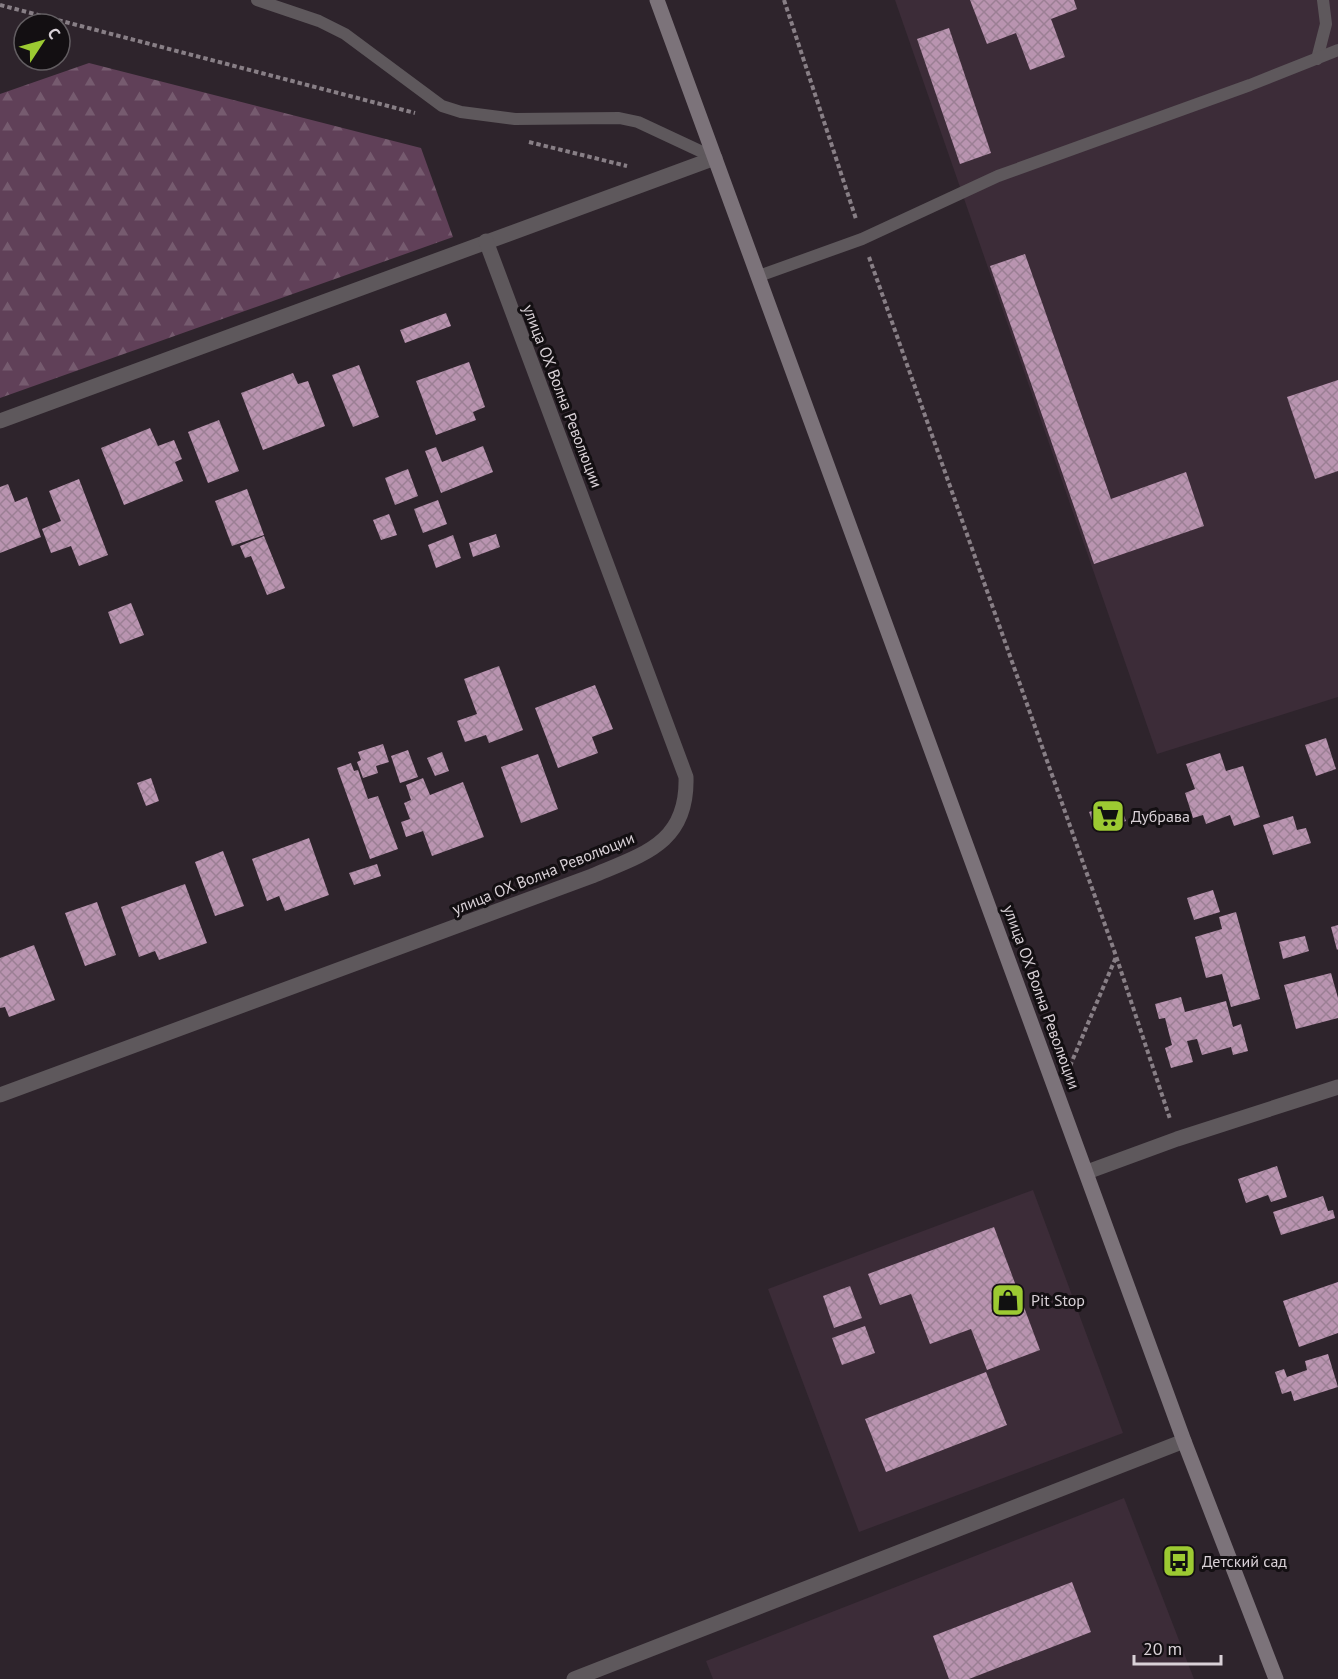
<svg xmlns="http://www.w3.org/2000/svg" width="1338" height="1679" viewBox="0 0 1338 1679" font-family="'PT Sans',sans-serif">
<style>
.built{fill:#3c2c38}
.forest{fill:url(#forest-firs)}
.building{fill:url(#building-cross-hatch)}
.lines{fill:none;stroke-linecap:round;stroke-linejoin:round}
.path{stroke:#887f86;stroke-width:4;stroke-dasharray:4.5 3;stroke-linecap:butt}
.service{stroke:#5e585c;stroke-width:12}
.minor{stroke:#5e585c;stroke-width:15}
.secondary{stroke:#7c737a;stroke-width:15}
.labels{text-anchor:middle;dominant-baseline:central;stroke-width:6;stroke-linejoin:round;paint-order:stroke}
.street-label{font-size:16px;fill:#d9d1d7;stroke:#130f12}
.poi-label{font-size:16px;fill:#d9d1d7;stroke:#130f12;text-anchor:start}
</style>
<defs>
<pattern id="forest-firs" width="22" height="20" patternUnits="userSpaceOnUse" patternTransform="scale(1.5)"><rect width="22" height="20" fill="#604058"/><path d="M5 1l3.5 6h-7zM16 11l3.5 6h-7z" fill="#765b6f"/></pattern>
<pattern id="building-cross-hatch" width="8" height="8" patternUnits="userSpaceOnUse" patternTransform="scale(1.5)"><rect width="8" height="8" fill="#b994b0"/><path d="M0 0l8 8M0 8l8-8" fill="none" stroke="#9b7f94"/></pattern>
</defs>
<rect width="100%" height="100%" fill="#2e242c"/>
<!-- built -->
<g class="built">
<path d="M895 0H1338V697L1157 754Z"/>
<path d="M1033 1190 1123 1433 859 1532 768 1289Z"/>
<path d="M1124 1498 1194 1679H713L706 1661Z"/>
</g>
<!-- forest -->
<path class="forest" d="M89 63 421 148 453 237 0 398V94Z"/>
<!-- building -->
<g class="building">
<path d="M970 0H1074L1077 9 1051 19 1065 57 1030 70 1016 33 987 44Z"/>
<path d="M949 28 991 153 960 164 917 39Z"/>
<path d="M1025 254 1111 499 1186 472 1204 526 1094 564 990 266Z"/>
<path d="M446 313 451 326 405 343 400 330Z"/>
<path d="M469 362 485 407 473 412 476 420 436 435 416 381Z"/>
<path d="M359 365 379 417 353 427 332 375Z"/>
<path d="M293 373 298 384 308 381 325 426 263 450 241 393Z"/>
<path d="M1338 380V471L1315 479 1287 397Z"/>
<path d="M219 420 239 471 208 483 188 432Z"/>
<path d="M150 428 158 446 174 440 182 459 175 462 183 481 124 505 101 448Z"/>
<path d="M483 446 493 472 441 493 425 451 436 447 442 462Z"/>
<path d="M408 469 418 496 395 505 385 478Z"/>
<path d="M79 479 108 555 79 566 71 546 51 553 42 529 61 521 49 491Z"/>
<path d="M8 484 15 502 27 497 41 537 0 553V487Z"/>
<path d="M247 489 264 535 232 546 215 501Z"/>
<path d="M438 500 447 524 423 533 414 509Z"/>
<path d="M389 514 397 535 381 540 373 520Z"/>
<path d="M496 534 500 547 473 557 469 543Z"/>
<path d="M453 535 461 558 436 568 428 545Z"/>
<path d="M264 536 285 588 267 595 251 556 245 558 240 546Z"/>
<path d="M131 603 144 635 120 644 108 612Z"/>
<path d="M499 666 523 730 489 743 486 735 465 742 457 721 477 714 464 679Z"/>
<path d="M595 685 613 729 592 737 598 753 558 768 535 708Z"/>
<path d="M1326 738 1336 769 1316 776 1305 745Z"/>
<path d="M383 744 389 762 376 766 378 773 363 778 357 762 361 760 358 752Z"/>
<path d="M408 750 418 777 400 783 391 756Z"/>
<path d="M442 752 449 771 435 776 427 758Z"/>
<path d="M1220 753 1226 771 1243 766 1260 817 1234 826 1230 815 1206 824 1203 815 1193 818 1185 793 1195 789 1186 764Z"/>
<path d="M538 754 558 809 521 823 501 767Z"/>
<path d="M351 763 354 771 358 770 368 799 378 796 398 849 370 859 337 768Z"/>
<path d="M151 778 159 801 146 806 137 783Z"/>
<path d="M423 778 430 795 463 782 484 837 432 856 423 831 406 837 401 822 410 819 404 803 411 800 406 785Z"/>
<path d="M1119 802 1126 821 1096 831 1089 812Z"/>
<path d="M1293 816 1297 830 1306 828 1311 843 1273 855 1263 825Z"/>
<path d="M309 838 329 895 285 911 279 896 267 901 252 859Z"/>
<path d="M223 851 244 906 215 916 195 862Z"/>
<path d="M377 864 381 876 354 885 349 873Z"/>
<path d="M185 884 207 943 159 960 155 951 139 957 121 907Z"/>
<path d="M1213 890 1220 912 1194 920 1187 898Z"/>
<path d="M97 902 116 955 85 966 65 913Z"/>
<path d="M1236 912 1260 999 1231 1007 1222 974 1206 978 1195 937 1222 929 1219 917Z"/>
<path d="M1338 925V949L1337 950 1331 927Z"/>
<path d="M1305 936 1309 951 1283 959 1279 942Z"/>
<path d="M34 945 55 1000 9 1017 5 1007 0 1008V958Z"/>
<path d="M1331 973 1338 998V1018L1296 1029 1284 985Z"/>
<path d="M1181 997 1185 1012 1226 1001 1233 1027 1241 1024 1248 1051 1233 1055 1231 1047 1202 1055 1197 1039 1187 1041 1193 1062 1171 1068 1165 1048 1172 1045 1165 1018 1159 1019 1155 1004Z"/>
<path d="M1277 1166 1287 1197 1271 1202 1268 1195 1246 1203 1238 1179Z"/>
<path d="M1323 1196 1328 1211 1333 1210 1335 1218 1281 1235 1273 1212Z"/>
<path d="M994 1227 1040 1350 987 1370 971 1329 930 1344 911 1294 880 1305 868 1274Z"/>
<path d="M1338 1282V1333L1299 1347 1283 1301Z"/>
<path d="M850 1286 862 1318 834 1328 823 1296Z"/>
<path d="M865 1326 875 1353 842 1365 832 1338Z"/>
<path d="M1328 1354 1338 1387 1294 1401 1291 1391 1282 1394 1275 1372 1284 1369 1287 1377 1307 1370 1305 1361Z"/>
<path d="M986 1372 1007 1425 886 1472 865 1419Z"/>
<path d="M1072 1582 1091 1632 969 1679H949L933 1636Z"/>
</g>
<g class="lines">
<!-- path -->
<g class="path">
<path d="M784 0 856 219"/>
<path d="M0 5 415 113"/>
<path d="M529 142 627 166"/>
<path d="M869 257 1116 956 1170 1119"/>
<path d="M1070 1066 1116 957"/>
</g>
<!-- service -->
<g class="service">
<path d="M257 0 319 21 345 34 442 106 461 112 515 119 619 118 638 122 715 158"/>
<path d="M1317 59 1326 24 1323 0"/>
<path d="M759 276 862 239 998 176 1250 85 1338 50"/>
</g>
<!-- minor -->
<g class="minor">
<path d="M0 421 715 158"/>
<path d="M0 1095 592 876C644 854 688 843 686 777L486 241"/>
<path d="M1087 1172 1177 1139 1338 1087"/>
<path d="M574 1679 1184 1441"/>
</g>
<!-- secondary -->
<path class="secondary" d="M657 0 1184 1441 1276 1679"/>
</g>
<!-- icons -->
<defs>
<symbol id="supermarket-square" viewBox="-11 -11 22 22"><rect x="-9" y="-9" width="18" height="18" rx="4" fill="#9cca32" stroke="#130f12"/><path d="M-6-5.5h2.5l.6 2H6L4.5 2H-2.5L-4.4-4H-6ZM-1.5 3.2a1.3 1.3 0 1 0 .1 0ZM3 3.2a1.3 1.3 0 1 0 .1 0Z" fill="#111"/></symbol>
<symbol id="shop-square" viewBox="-11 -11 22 22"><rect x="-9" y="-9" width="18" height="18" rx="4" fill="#9cca32" stroke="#130f12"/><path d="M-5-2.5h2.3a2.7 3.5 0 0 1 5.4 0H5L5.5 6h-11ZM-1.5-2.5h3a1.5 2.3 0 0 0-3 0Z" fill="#111"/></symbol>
<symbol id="bus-square" viewBox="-11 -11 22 22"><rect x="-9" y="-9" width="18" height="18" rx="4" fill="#9cca32" stroke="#130f12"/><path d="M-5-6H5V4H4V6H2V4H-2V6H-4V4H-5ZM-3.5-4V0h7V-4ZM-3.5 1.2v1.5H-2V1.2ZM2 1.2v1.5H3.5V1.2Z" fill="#111"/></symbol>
</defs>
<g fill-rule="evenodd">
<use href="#supermarket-square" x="1089" y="797" width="38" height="38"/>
<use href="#shop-square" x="989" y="1281" width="38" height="38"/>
<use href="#bus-square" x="1160" y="1542" width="38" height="38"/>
</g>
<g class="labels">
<!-- street labels -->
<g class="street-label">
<text transform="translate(563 396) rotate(69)">улица ОХ Волна Революции</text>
<text transform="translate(543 873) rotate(-22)">улица ОХ Волна Революции</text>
<text transform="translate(1042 997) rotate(70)">улица ОХ Волна Революции</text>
</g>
<!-- poi labels -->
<g class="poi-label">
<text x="1131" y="816">Дубрава</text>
<text x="1031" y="1300">Pit Stop</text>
<text x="1202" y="1561">Детский сад</text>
</g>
</g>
<!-- north arrow -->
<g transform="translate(42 42) rotate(54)"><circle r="28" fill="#130f12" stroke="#625d61" stroke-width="1.5"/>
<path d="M0-4.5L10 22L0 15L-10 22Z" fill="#9cca32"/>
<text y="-9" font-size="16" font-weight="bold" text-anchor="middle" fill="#d9d1d7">С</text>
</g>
<!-- scale -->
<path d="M1134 1655v9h87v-9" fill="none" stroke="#d9d1d7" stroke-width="3"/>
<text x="1143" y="1655" font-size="18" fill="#d9d1d7" stroke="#130f12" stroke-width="4.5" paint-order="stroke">20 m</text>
</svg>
